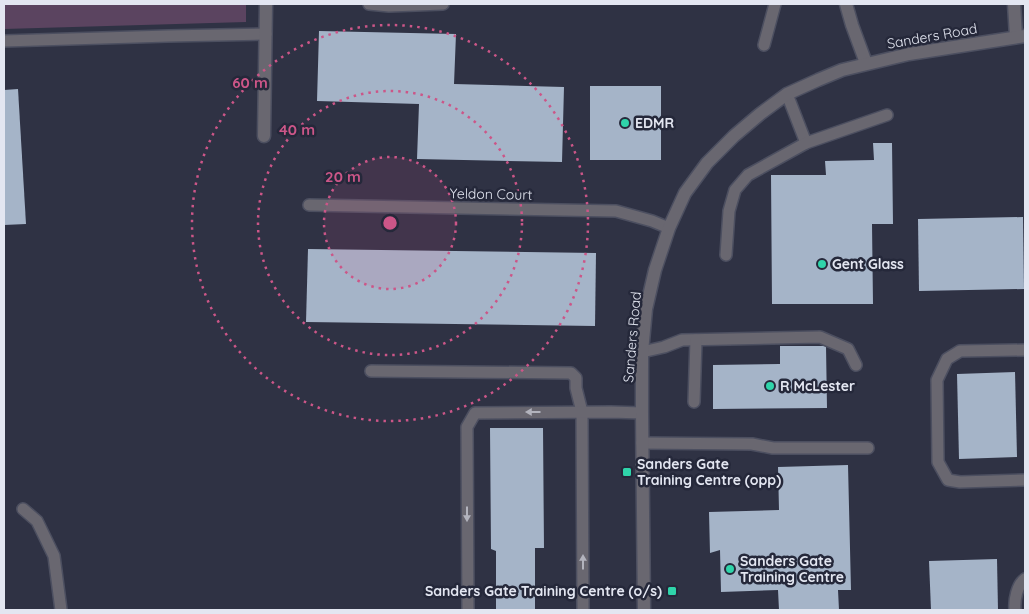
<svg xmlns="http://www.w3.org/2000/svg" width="1029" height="614" viewBox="0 0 1029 614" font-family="Quicksand,sans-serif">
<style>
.green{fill:#5b4460}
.building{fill:#a5b4c8}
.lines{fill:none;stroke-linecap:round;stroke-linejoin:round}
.service-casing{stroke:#4c4f60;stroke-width:14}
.minor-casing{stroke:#4c4f60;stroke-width:15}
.service{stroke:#696770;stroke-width:11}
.minor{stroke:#696770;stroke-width:12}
.oneway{fill:#b2b3bd}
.ring{fill:none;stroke:#cc5688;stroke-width:2.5;stroke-dasharray:2.5 5}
.poi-dot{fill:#2fd4aa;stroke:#25283a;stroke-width:2}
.labels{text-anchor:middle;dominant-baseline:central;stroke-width:5;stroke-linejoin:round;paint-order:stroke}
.street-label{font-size:14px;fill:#e3e6f1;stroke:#25283a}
.poi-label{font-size:14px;font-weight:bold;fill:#e3e6f1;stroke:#25283a;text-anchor:start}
.centre{fill:#cc5688;stroke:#25283a;stroke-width:2.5}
.ring-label{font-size:15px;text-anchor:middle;font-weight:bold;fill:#cc5688;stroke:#25283a;stroke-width:5;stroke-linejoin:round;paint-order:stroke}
</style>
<rect width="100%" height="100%" fill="#2f3244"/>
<!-- green -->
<path class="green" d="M4 4H246V22L4 29Z"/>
<!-- building -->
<g class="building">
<path d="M319 31 456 34 454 84 564 87 562 162 417 159 419 104 317 101Z"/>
<rect x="590" y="86" width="71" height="74"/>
<path d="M18 89 26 224 4 225V90Z"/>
<path d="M873 143H892L893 224H872L873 304H772L771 175H826L825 161 874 160Z"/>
<path d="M1023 217 1024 289 919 291 918 219Z"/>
<path d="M308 249 596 253 595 326 306 322Z"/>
<path d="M780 346H826L827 408 713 409V365L780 364Z"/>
<path d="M1015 372 1017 457 959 459 957 374Z"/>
<path d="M490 428H543L544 548H535V610H496V551L491 549Z"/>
<path d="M848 465 851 590H838L839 610H779L778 590 721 592 720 550 710 553 709 512 779 510 778 467Z"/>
<path d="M997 559 998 610H931L929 561Z"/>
</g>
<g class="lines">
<defs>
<g id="service">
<path d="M369 4 389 6 443 4"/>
<path d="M4 41 168 36 266 34"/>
<path d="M764 45 775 4"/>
<path d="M787 94 806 143"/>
<path d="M309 205 616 211 652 221 669 228"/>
<path d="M726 255 729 211 735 190 748 175 806 143 887 115"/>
<path d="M1025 350 960 351 947 359 937 380 938 462 948 480 960 482 1025 480"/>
<path d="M642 352 664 347 682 340 820 337 848 349 856 365"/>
<path d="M371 371 571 373 576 378V388L582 412 583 610"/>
<path d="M694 402 696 340"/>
<path d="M642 443 752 444 773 448H868"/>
<path d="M23 509 37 521 54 556 61 610"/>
<path d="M468 610 467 427 475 413 611 412 642 413"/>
<path d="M1015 610C1014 600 1017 585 1025 579"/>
</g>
<g id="minor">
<path d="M846 4 852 25 866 63"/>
<path d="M1014 4 1016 37"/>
<path d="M264 136 266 4"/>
<path d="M644 610 642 413V352L646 309 655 270 669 228 685 193 707 163 734 136 760 114 787 94 818 80 842 70 909 54 1025 36"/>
</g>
</defs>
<!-- service casing -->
<use href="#service" class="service-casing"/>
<!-- minor casing -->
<use href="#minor" class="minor-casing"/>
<!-- service -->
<use href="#service" class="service"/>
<!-- minor -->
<use href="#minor" class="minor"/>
</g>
<!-- one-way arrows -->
<defs><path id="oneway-solid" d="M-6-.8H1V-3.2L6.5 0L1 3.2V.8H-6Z" transform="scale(1.25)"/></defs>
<g class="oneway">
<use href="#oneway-solid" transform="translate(533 412) rotate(180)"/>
<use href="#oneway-solid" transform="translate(467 514) rotate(90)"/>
<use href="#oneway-solid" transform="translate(583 562) rotate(-90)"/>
</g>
<!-- distance rings -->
<circle cx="390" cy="223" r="66" fill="#cc5688" fill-opacity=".12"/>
<g class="ring">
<circle cx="390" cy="223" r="66"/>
<circle cx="390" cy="223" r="132"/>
<circle cx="390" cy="223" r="198"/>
</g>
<!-- markers -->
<g class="poi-dot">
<circle cx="625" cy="123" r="5"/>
<circle cx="822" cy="264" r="5"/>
<circle cx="770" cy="386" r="5"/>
<rect x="622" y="467" width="10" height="10" rx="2.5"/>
<circle cx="730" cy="569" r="5"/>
<rect x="667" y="586" width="10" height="10" rx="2.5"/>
</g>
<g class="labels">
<!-- street labels -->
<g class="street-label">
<text transform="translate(932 36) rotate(-10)">Sanders Road</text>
<text transform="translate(491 194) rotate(1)">Yeldon Court</text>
<text transform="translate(632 337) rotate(-85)">Sanders Road</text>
</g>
<!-- poi labels -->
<g class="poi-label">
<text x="635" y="123">EDMR</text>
<text x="832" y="264">Gent Glass</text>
<text x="780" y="386">R McLester</text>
<text x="637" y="464">Sanders Gate<tspan x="637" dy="16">Training Centre (opp)</tspan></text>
<text x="740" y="561">Sanders Gate<tspan x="740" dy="16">Training Centre</tspan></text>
<text x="662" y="591" text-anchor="end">Sanders Gate Training Centre (o/s)</text>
</g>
</g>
<circle cx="390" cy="223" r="8" class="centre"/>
<g class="ring-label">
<text x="250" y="88">60 m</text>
<text x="297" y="135">40 m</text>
<text x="343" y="182">20 m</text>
</g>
<!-- border -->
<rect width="1029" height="614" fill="none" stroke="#e3e6f1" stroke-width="10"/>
</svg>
